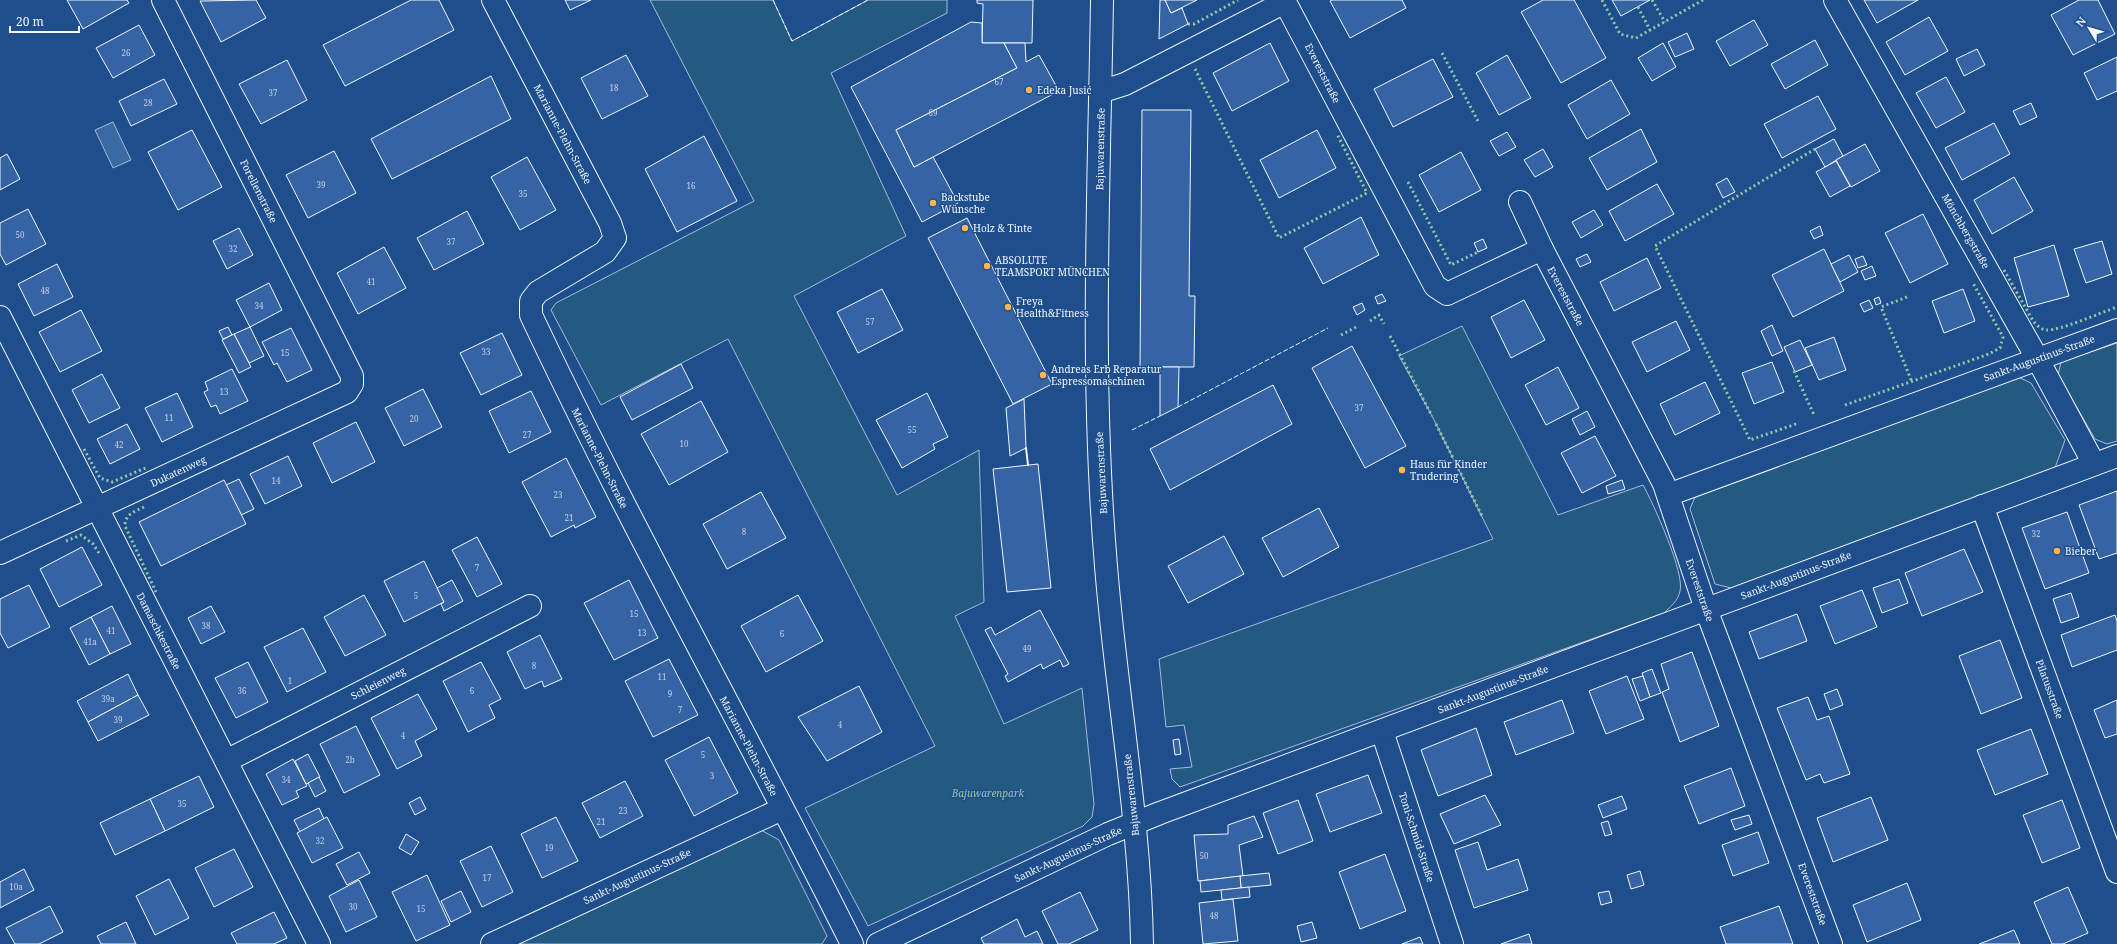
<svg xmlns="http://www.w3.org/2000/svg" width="2117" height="944" viewBox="0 0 2117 944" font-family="'Noto Serif',serif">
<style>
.green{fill:#245a82;stroke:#a8bbd7}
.water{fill:#3b69a3;stroke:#a8bbd7}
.building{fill:#3563a3;stroke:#f2f6ff}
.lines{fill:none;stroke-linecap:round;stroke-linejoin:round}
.minor-casing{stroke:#f2f6ff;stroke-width:24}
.major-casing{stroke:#f2f6ff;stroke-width:24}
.minor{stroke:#1f4e8c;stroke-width:22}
.major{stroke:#1f4e8c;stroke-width:22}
.hedge{stroke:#97c8a6;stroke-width:3;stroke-dasharray:2 3;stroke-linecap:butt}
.fence{stroke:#f2f6ff;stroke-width:1;stroke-dasharray:5 2;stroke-linecap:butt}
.wall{stroke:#f2f6ff;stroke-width:2}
.poi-dot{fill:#ffb74d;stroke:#1f4e8c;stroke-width:1.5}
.labels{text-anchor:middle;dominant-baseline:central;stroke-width:3;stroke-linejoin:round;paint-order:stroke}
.number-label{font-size:8px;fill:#c3d1e8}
.street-label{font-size:10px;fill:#f2f6ff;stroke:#1f4e8c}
.poi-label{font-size:10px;fill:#f2f6ff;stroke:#1f4e8c;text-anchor:start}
.park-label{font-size:10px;font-style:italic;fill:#97c8a6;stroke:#1f4e8c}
</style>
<rect width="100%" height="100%" fill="#1f4e8c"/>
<!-- green -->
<g class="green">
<path d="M650 0H773L792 41 868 0H947V13L831 73 906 236 794 296 897 495 979 450 984 602 955 616 1004 724 1082 688 1094 804 1092 817 1083 826 868 926 805 808 935 746 728 339 601 405 551 310 556 303 754 201Z"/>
<path d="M1462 326 1558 515 1643 485C1653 503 1685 573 1680 591 1678 601 1671 606 1664 613L1180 787 1172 779 1170 769 1192 767 1184 725 1166 727 1159 659 1493 539 1432 416 1399 356Z"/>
<path d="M2117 343V441L2107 444 2095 439 2058 375 2061 362Z"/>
<path d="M2016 376 2031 383 2065 440 2055 468 1731 588 1715 584 1690 509 1695 497Z"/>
<path d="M761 830 779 840 827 936 822 944H517Z"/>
</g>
<!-- water -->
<path class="water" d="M113 122 131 160 113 168 95 130Z"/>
<!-- building -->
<g class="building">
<path d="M67 0H127L129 3 83 29Z"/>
<path d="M256 0 266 18 221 42 200 1Z"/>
<path d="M411 0H439L454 30 345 86 323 45Z"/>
<path d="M565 0H591L570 10Z"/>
<path d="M977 0H1033L1032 43H982L983 4 977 3Z"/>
<path d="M1160 0H1165L1171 13 1182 8 1188 24 1159 39Z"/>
<path d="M1165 0H1197L1171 13Z"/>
<path d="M1332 0H1402L1406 8 1350 38 1330 1Z"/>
<path d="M1543 0H1574L1606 58 1561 83 1521 12Z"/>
<path d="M1612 0H1650L1621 16Z"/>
<path d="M1864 0H1918L1877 23Z"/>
<path d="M2079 0H2098L2115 34 2073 55 2051 15Z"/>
<path d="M1929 17 1948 51 1905 75 1886 42Z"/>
<path d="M1754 20 1768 45 1730 66 1716 41Z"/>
<path d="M971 22 982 23V43H1004L1017 68 896 130 914 167 933 157 958 203 922 222 851 87Z"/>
<path d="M139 25 155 55 113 78 96 48Z"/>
<path d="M1687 33 1694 49 1675 57 1668 42Z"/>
<path d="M1815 40 1828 65 1785 89 1771 64Z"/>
<path d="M1004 43H1025L1026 62 1039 55 1059 91 914 167 896 130 1017 68Z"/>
<path d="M1270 43 1289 81 1232 111 1213 73Z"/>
<path d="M1663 43 1676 67 1652 81 1638 58Z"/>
<path d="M1977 49 1985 65 1964 76 1956 59Z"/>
<path d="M626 55 648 96 602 119 581 78Z"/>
<path d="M1507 55 1531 98 1499 115 1476 73Z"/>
<path d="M2117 57V91L2097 100 2084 73Z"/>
<path d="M1433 59 1453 97 1393 127 1374 89Z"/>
<path d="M287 60 307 100 261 124 239 84Z"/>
<path d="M491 76 511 119 392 179 371 139Z"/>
<path d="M1946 77 1965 112 1936 128 1916 93Z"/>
<path d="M164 79 177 104 131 126 119 101Z"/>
<path d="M1611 80 1630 114 1587 139 1568 105Z"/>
<path d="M1818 96 1836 129 1782 158 1764 124Z"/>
<path d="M2031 103 2037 117 2020 125 2013 111Z"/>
<path d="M1142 110H1191L1189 296H1195L1194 367H1140Z"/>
<path d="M1994 123 2010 154 1962 180 1945 148Z"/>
<path d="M1641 129 1657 162 1607 190 1589 158Z"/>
<path d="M192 130 222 187 178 210 148 152Z"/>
<path d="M1317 130 1336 168 1279 198 1260 160Z"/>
<path d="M1507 132 1516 147 1499 156 1490 141Z"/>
<path d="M704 136 737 201 677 232 645 169Z"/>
<path d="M1834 139 1843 156 1825 167 1815 149Z"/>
<path d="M1865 144 1880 171 1851 187 1836 160Z"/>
<path d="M1543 149 1553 167 1535 177 1524 160Z"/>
<path d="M334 151 356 193 308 218 286 175Z"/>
<path d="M1461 152 1481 190 1439 212 1419 175Z"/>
<path d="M7 154 20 179 0 190V158Z"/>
<path d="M527 157 556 210 520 230 491 177Z"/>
<path d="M1836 161 1850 186 1830 197 1816 172Z"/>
<path d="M2014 177 2033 211 1992 234 1974 200Z"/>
<path d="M1727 178 1735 192 1723 198 1716 184Z"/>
<path d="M1657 184 1674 214 1625 241 1609 211Z"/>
<path d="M28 209 46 244 6 265 0 254V223Z"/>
<path d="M1594 210 1603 225 1581 238 1572 222Z"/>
<path d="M467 211 484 244 434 270 417 238Z"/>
<path d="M1923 214 1948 264 1910 283 1885 233Z"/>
<path d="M1361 217 1379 255 1323 284 1304 248Z"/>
<path d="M967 218 1052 384 1013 404 928 238Z"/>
<path d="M1820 226 1823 235 1814 239 1810 231Z"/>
<path d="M239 228 253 255 227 269 213 241Z"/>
<path d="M1483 239 1487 248 1478 252 1474 243Z"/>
<path d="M2102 241 2112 274 2086 283 2074 249Z"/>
<path d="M2054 245 2069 296 2028 307 2014 258Z"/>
<path d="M384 247 406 288 358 314 337 273Z"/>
<path d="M1824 249 1844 291 1793 317 1772 275Z"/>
<path d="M1587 254 1591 262 1580 267 1576 259Z"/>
<path d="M1849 255 1858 272 1840 282 1831 264Z"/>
<path d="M1863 256 1867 265 1858 268 1855 259Z"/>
<path d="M1647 258 1661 288 1614 311 1600 282Z"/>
<path d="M57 264 73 297 34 316 18 284Z"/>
<path d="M1872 266 1876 276 1865 280 1861 271Z"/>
<path d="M269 283 282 310 250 327 236 300Z"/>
<path d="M882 289 903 330 858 353 837 312Z"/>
<path d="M1963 289 1975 321 1944 333 1932 301Z"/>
<path d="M1382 294 1386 301 1378 304 1375 297Z"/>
<path d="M1879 297 1881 303 1876 305 1874 299Z"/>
<path d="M1524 300 1545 340 1511 358 1491 317Z"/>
<path d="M1869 300 1873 308 1864 312 1860 304Z"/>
<path d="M1362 303 1365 310 1357 315 1353 307Z"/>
<path d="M81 310 102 351 60 372 39 332Z"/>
<path d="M1676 321 1690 350 1647 372 1632 342Z"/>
<path d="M1772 325 1783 351 1772 356 1761 331Z"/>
<path d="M228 327 232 335 223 339 219 331Z"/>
<path d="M250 327 264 356 249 363 234 334Z"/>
<path d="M291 328 312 370 287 382 277 363 274 365 262 342Z"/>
<path d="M502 333 522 375 481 395 460 353Z"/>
<path d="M234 334 251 367 239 373 222 340Z"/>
<path d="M1834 337 1846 370 1819 380 1805 348Z"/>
<path d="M1800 340 1812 365 1795 372 1784 347Z"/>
<path d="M1352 346 1406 446 1365 468 1312 368Z"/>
<path d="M1772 362 1784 392 1754 404 1742 373Z"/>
<path d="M681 364 693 388 632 420 620 397Z"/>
<path d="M1160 367H1179L1178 407 1160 416Z"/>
<path d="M1558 367 1579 408 1546 425 1525 385Z"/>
<path d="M232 369 248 401 220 414 216 405 211 407 204 392 208 390 205 382Z"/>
<path d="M102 374 120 408 89 423 72 390Z"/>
<path d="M1705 382 1720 413 1675 435 1660 404Z"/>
<path d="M1273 385 1292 424 1170 490 1150 449Z"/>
<path d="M423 389 442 427 404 446 385 408Z"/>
<path d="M531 391 551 432 509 453 489 411Z"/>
<path d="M177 393 193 427 162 442 145 408Z"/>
<path d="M927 393 948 437 933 444 935 449 902 468 876 420Z"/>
<path d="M1024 399 1026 448 1010 456 1006 408Z"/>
<path d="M701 401 728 452 669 485 641 434Z"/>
<path d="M1587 411 1595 427 1580 435 1572 419Z"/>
<path d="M356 422 375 462 332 483 313 443Z"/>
<path d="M127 424 140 449 110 464 97 439Z"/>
<path d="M1595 436 1616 476 1582 493 1561 453Z"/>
<path d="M288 456 302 486 265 504 250 474Z"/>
<path d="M566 458 596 517 575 528 574 525 551 537 522 482Z"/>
<path d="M1038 464 1051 588 1007 592 993 469Z"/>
<path d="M239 479 254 509 241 515 226 485Z"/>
<path d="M224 480 246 524 161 566 139 522Z"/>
<path d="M1622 480 1625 489 1608 494 1606 486Z"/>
<path d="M2117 491V553L2099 559 2079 505Z"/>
<path d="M761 492 786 538 727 569 703 524Z"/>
<path d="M1319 508 1339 547 1283 577 1262 538Z"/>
<path d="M2067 512 2089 573 2045 589 2022 528Z"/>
<path d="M1224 536 1244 574 1188 603 1168 566Z"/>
<path d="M477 537 502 584 477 597 452 550Z"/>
<path d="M82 547 102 585 59 607 40 569Z"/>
<path d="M1964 549 1983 592 1922 616 1905 573Z"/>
<path d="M424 561 444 602 404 622 384 581Z"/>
<path d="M1899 579 1908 603 1882 613 1873 588Z"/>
<path d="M452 580 463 601 444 611 441 604 444 602 437 588Z"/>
<path d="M629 580 658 638 614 660 584 603Z"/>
<path d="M29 585 50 627 8 648 0 633V599Z"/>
<path d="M1862 590 1877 627 1835 644 1820 606Z"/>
<path d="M2071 593 2079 617 2061 623 2053 599Z"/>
<path d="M364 595 386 635 345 656 324 617Z"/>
<path d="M798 595 823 641 766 672 741 626Z"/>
<path d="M112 606 131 644 110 654 91 617Z"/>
<path d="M211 606 225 632 201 644 188 618Z"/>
<path d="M1040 610 1069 664 1063 667 1060 660 1043 669 1041 664 1008 682 1005 676 1008 674 985 630 991 627 995 635Z"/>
<path d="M1797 614 1807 641 1759 659 1749 632Z"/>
<path d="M2115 615 2117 621V650L2072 667 2061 635Z"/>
<path d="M91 617 110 654 89 665 70 628Z"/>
<path d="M303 628 326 672 287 692 264 647Z"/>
<path d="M540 635 562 679 544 687 542 681 525 689 507 652Z"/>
<path d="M2000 640 2022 698 1981 714 1959 656Z"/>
<path d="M1692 652 1719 726 1680 742 1662 692 1669 689 1661 664Z"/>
<path d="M669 659 698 715 653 737 625 681Z"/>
<path d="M248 662 268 702 236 718 215 678Z"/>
<path d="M481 662 501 699 489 705 495 718 468 732 443 681Z"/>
<path d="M1652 669 1661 693 1650 697 1642 673Z"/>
<path d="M128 674 138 695 88 722 77 701Z"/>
<path d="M1627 676 1644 719 1606 734 1589 691Z"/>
<path d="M1643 676 1650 697 1640 701 1632 679Z"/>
<path d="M859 686 882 732 827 761 798 717Z"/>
<path d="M1837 689 1843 705 1830 710 1824 694Z"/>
<path d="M418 694 437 729 415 741 422 756 397 769 371 718Z"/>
<path d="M138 695 149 715 98 741 88 722Z"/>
<path d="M1808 697 1817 720 1829 716 1850 774 1824 783 1820 774 1806 780 1777 708Z"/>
<path d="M1562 700 1574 733 1516 755 1504 722Z"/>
<path d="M2117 700V734L2105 738 2094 710Z"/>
<path d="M356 726 380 775 344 793 320 744Z"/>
<path d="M1476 728 1492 775 1438 796 1421 750Z"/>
<path d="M2031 729 2048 774 1995 795 1977 750Z"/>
<path d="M709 737 738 793 694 816 665 760Z"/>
<path d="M1179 739 1181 754 1175 755 1173 740Z"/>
<path d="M308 754 320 777 306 784 295 761Z"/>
<path d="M293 759 307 786 296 791 299 797 282 805 266 774Z"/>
<path d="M1731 768 1745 806 1699 824 1684 786Z"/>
<path d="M1368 775 1382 813 1330 832 1316 794Z"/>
<path d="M199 776 214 807 165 831 150 799Z"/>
<path d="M319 777 326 791 315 797 308 783Z"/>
<path d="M625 781 643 816 600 838 582 803Z"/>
<path d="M1485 795 1501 825 1454 844 1440 814Z"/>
<path d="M1622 796 1627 809 1603 818 1598 805Z"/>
<path d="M420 797 426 809 415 815 409 803Z"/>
<path d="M1871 797 1888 840 1833 862 1817 818Z"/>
<path d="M150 799 165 831 115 855 100 823Z"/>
<path d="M1298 800 1313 841 1278 854 1263 813Z"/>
<path d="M2062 800 2080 848 2042 863 2023 815Z"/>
<path d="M319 808 324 819 300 832 294 820Z"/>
<path d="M1749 815 1752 824 1735 830 1731 820Z"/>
<path d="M1254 816 1263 837 1239 845 1243 876 1198 881 1194 835 1228 834V825Z"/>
<path d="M327 817 343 848 312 863 297 833Z"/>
<path d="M556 817 578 861 542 878 521 834Z"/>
<path d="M1608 821 1612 834 1605 836 1601 823Z"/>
<path d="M1758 832 1769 863 1733 876 1722 845Z"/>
<path d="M406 834 419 842 411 855 399 848Z"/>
<path d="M1478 842 1487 870 1518 859 1528 890 1474 908 1455 850Z"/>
<path d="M491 846 513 892 482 907 460 861Z"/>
<path d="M234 849 253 887 214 907 195 868Z"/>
<path d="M359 852 370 873 347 885 336 864Z"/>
<path d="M1385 854 1406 911 1360 929 1339 872Z"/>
<path d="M24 869 34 890 0 908V882Z"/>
<path d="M1640 871 1644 885 1631 889 1627 875Z"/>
<path d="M1269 873 1271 885 1241 888 1240 876Z"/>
<path d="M427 875 450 925 416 941 392 892Z"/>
<path d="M1240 876 1241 888 1201 892 1200 881Z"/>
<path d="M169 879 189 918 155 935 136 896Z"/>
<path d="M359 880 377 917 346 932 329 896Z"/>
<path d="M1907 883 1921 920 1867 942 1853 905Z"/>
<path d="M1249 887 1250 897 1222 900 1221 890Z"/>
<path d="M2068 887 2088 933 2063 944H2052L2034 902Z"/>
<path d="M461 891 471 912 451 922 441 901Z"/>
<path d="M1609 891 1612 902 1601 905 1598 893Z"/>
<path d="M1080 892 1098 930 1069 944H1058L1042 911Z"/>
<path d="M1233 899 1238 941 1203 944 1199 903Z"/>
<path d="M50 906 63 932 39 944H15L6 928Z"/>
<path d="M1779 906 1793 944H1726L1720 927Z"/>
<path d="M274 912 287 938 274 944H237L231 933Z"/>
<path d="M1017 919 1025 937 1037 931 1043 944H984L981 938Z"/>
<path d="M126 922 136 944H101L97 936Z"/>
<path d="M1312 922 1317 938 1301 942 1297 926Z"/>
<path d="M2014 930 2020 944H1979L1987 941Z"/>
<path d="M1529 934 1532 944H1501Z"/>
<path d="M1420 937 1423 944H1402Z"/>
</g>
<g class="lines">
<defs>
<g id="minor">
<path d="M493 0 610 223 615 238 605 252 538 292 531 301V315C631 528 747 733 852 944"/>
<path d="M1835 0 2037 358 2094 464"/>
<path d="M1100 92 1125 84 1285 2 1435 286 1447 294 1542 249"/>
<path d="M1520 202 1542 249 1664 484 1706 609 1831 944"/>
<path d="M0 317 319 944"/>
<path d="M1668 495 2117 330"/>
<path d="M1982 506 2117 872"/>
<path d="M0 553 347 392 352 384V376L163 0"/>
<path d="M1382 731 1452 944"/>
<path d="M226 761 530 606"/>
<path d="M492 944 782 809"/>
<path d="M878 944 1108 834 1160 813 2117 456"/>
</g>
<path id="major" d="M1102 0C1099 188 1090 378 1106 566 1116 692 1140 817 1142 944"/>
</defs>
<!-- minor casing -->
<use href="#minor" class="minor-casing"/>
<!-- major casing -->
<use href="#major" class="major-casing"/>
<!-- minor -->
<use href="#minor" class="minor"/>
<!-- major -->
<use href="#major" class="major"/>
<!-- hedge -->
<g class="hedge">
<path d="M1602 0 1620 34 1636 38 1703 0"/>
<path d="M1652 0 1665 22"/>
<path d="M1638 7 1650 30"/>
<path d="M1188 24H1194L1238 0"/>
<path d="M1442 53 1479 123"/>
<path d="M1195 69 1279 238 1367 193 1337 134"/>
<path d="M1408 182 1451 265 1478 252"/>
<path d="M2004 270 2032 319C2035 324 2040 329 2046 330 2060 331 2102 312 2117 307"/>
<path d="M1907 297 1881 307 1912 382"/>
<path d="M1370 321 1379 315 1384 324"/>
<path d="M1341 335 1358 326"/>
<path d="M1390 336 1432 416"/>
<path d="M1794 371 1814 415"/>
<path d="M1845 405 1989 354 2000 348 2003 337 1973 283"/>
<path d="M1436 424 1482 516"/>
<path d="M1796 424 1750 440 1655 246 1815 149"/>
<path d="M84 449 100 478 112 482 148 467"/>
<path d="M144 507C134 512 125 514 125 526L156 592"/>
<path d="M66 541 81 535 93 544 99 553"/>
</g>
<!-- fence -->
<g class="fence">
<path d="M773 0 792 41 868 0"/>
<path d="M1178 407 1328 328"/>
<path d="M1132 430 1160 416"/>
</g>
<!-- wall -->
<path class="wall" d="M1026 448 1028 465"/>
</g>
<!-- markers -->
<g class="poi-dot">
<circle cx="1029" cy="90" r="4"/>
<circle cx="933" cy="203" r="4"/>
<circle cx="965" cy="228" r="4"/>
<circle cx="987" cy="266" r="4"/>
<circle cx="1008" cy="307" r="4"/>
<circle cx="1043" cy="375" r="4"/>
<circle cx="1402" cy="470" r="4"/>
<circle cx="2057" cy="551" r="4"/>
</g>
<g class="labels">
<!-- number labels -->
<g class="number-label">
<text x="126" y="52">26</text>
<text x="999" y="81">67</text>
<text x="614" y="87">18</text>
<text x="273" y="92">37</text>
<text x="148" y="102">28</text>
<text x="933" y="112">69</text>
<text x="321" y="184">39</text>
<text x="691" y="185">16</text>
<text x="523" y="193">35</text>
<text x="20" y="234">50</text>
<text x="451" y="241">37</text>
<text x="233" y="248">32</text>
<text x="371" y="281">41</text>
<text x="45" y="290">48</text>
<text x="259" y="305">34</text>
<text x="870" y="321">57</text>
<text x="486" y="351">33</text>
<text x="285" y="352">15</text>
<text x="224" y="391">13</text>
<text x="1359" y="407">37</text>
<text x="169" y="417">11</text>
<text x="414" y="418">20</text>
<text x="912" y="429">55</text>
<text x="527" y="434">27</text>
<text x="684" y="443">10</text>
<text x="119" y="444">42</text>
<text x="276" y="480">14</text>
<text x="558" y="494">23</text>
<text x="569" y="517">21</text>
<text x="744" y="531">8</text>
<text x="2036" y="533">32</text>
<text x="477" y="567">7</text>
<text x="416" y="595">5</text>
<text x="634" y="613">15</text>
<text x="206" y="625">38</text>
<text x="111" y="630">41</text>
<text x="642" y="632">13</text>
<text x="782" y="633">6</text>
<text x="90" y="641">41a</text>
<text x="1027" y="648">49</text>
<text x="534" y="665">8</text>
<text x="662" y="676">11</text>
<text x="290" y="680">1</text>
<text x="242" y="690">36</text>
<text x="472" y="690">6</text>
<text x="670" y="693">9</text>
<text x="108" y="698">39a</text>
<text x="680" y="709">7</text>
<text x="118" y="719">39</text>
<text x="840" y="724">4</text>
<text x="403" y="735">4</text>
<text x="703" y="754">5</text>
<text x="350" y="759">2b</text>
<text x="712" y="775">3</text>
<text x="286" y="779">34</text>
<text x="182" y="803">35</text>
<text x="623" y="810">23</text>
<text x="601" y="821">21</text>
<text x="320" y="840">32</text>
<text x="549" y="847">19</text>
<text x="1204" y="855">50</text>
<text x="487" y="877">17</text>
<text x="16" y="886">10a</text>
<text x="353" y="906">30</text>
<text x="421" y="908">15</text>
<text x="1214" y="915">48</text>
</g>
<!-- street labels -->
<g class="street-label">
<text transform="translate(1323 73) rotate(63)">Evereststraße</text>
<text transform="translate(563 134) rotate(62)">Marianne-Plehn-Straße</text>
<text transform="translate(1100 149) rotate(-89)">Bajuwarenstraße</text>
<text transform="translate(259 191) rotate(63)">Forellenstraße</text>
<text transform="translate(1966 231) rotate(60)">Mönchbergstraße</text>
<text transform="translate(1566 296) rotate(62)">Evereststraße</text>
<text transform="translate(2039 358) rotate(-20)">Sankt-Augustinus-Straße</text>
<text transform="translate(600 458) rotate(63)">Marianne-Plehn-Straße</text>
<text transform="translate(178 471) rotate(-25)">Dukatenweg</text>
<text transform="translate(1101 473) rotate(-93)">Bajuwarenstraße</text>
<text transform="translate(1796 575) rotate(-21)">Sankt-Augustinus-Straße</text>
<text transform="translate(1700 590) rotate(71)">Evereststraße</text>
<text transform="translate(159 631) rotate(63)">Damaschkestraße</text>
<text transform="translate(378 683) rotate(-27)">Schleienweg</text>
<text transform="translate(1493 689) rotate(-21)">Sankt-Augustinus-Straße</text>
<text transform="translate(2050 689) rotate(70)">Pilatusstraße</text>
<text transform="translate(749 746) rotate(62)">Marianne-Plehn-Straße</text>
<text transform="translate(1131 795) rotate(-96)">Bajuwarenstraße</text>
<text transform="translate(1417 837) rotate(72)">Toni-Schmid-Straße</text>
<text transform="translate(1068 854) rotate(-25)">Sankt-Augustinus-Straße</text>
<text transform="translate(637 876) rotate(-25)">Sankt-Augustinus-Straße</text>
<text transform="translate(1813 894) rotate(70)">Evereststraße</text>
</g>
<!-- poi labels -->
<g class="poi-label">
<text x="1037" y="90">Edeka Jusić</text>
<text x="941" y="197">Backstube<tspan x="941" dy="12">Wünsche</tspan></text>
<text x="973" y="228">Holz &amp; Tinte</text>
<text x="995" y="260">ABSOLUTE<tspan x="995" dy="12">TEAMSPORT MÜNCHEN</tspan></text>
<text x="1016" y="301">Freya<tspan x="1016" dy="12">Health&amp;Fitness</tspan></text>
<text x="1051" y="369">Andreas Erb Reparatur<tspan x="1051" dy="12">Espressomaschinen</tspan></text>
<text x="1410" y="464">Haus für Kinder<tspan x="1410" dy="12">Trudering</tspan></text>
<text x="2065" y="551">Bieber</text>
</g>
<!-- park labels -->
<g class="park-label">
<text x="988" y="793">Bajuwarenpark</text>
</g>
</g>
<!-- north arrow -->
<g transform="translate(2089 28) rotate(308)" stroke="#1f4e8c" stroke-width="3" paint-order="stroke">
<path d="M0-3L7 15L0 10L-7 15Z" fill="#f2f6ff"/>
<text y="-6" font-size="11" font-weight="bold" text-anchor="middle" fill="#f2f6ff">N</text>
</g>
<!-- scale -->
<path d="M10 26v6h69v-6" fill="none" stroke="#f2f6ff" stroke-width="2"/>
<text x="16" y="26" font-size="12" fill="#f2f6ff" stroke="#1f4e8c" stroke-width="3" paint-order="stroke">20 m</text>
</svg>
